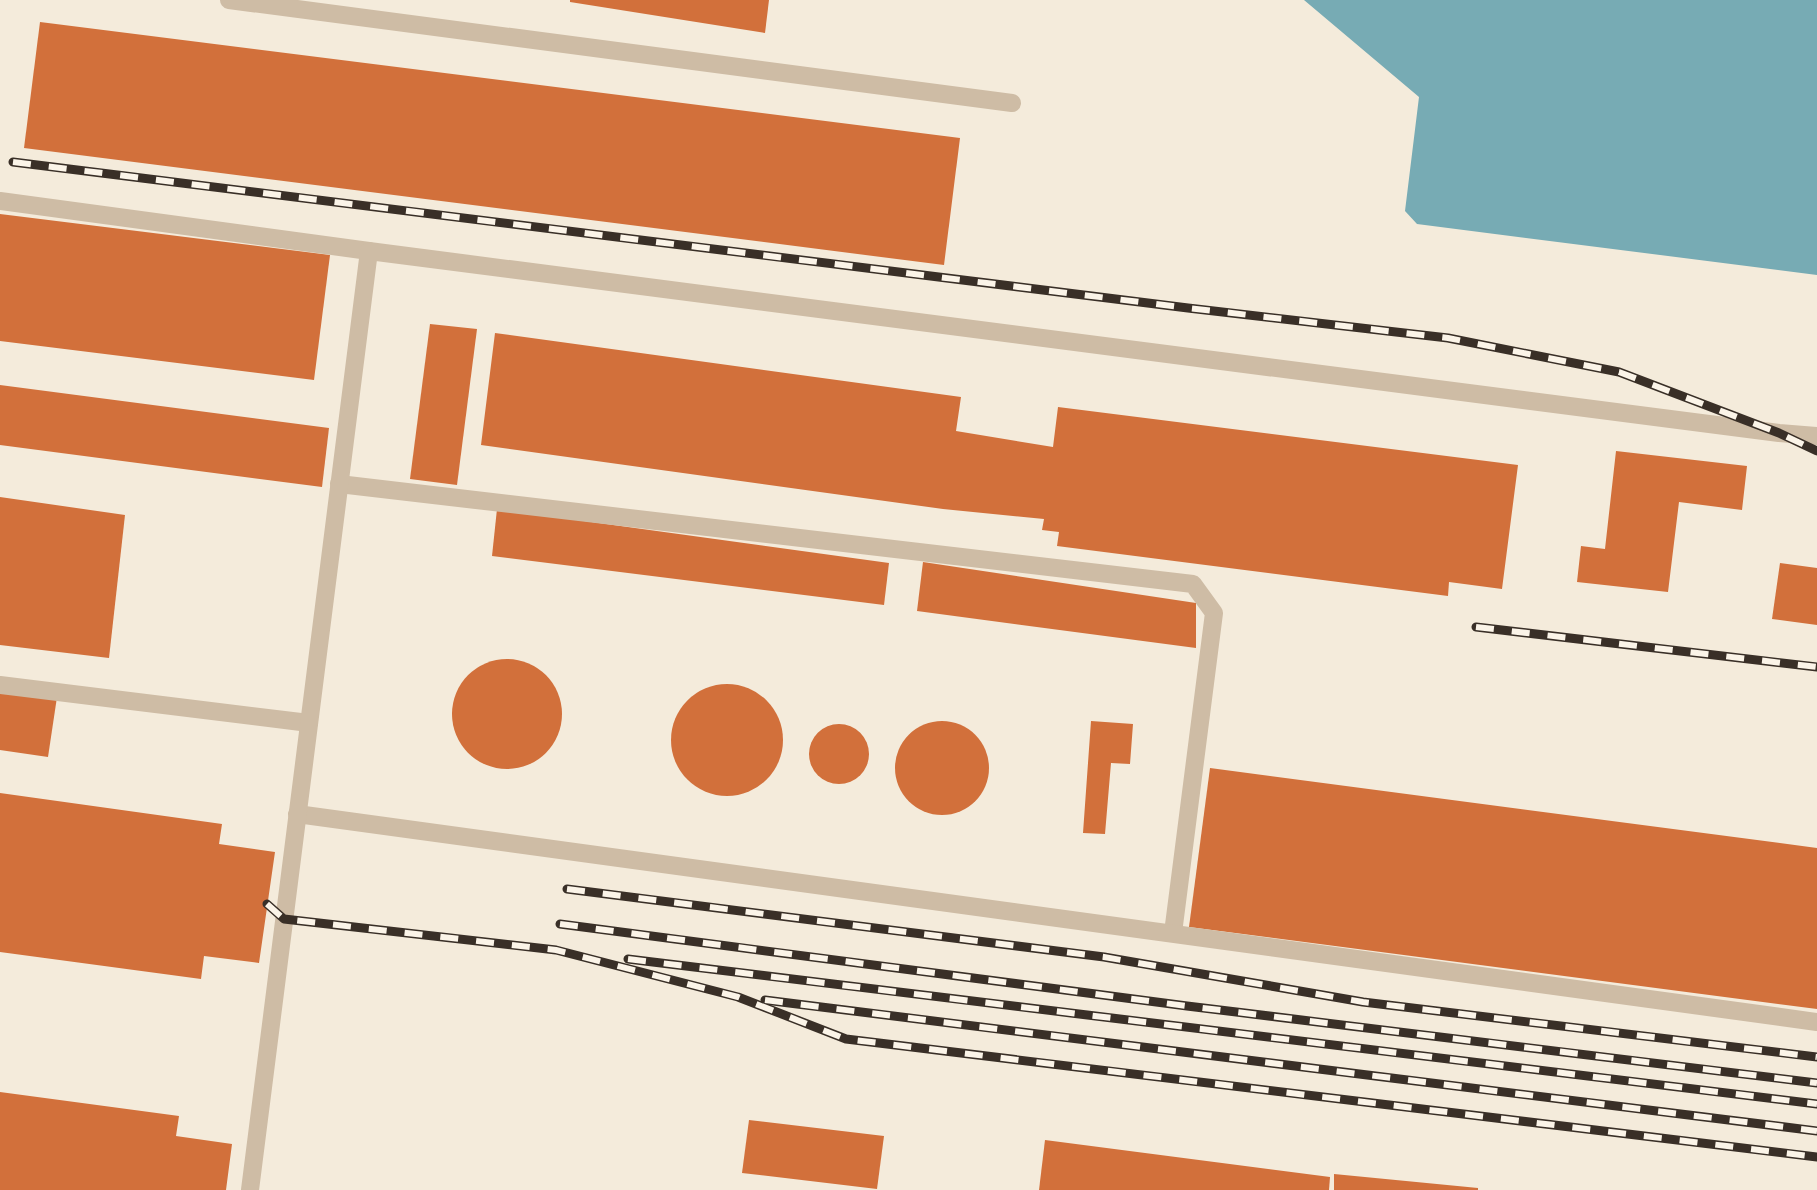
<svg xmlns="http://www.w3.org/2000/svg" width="1817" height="1190" viewBox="0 0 1817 1190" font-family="Inter,sans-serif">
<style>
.water{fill:#77abb4}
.building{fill:#d2703b}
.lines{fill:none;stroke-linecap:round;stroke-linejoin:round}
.service{stroke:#cebca5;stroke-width:18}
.rail-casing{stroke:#392f27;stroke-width:9}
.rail{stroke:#fbf4e8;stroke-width:6;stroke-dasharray:18;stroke-linecap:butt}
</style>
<rect width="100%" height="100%" fill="#f4ebdb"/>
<!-- water -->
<path class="water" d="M1304 0H1817V275L1417 224 1405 211 1419 97Z"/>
<!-- building -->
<g class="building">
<path d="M570 0H769L765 33 570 2Z"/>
<path d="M40 22 960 138 944 265 24 148Z"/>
<path d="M0 214 330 255 314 380 0 341Z"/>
<path d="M430 324 477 329 457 485 410 479Z"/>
<path d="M495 333 961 397 956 431 1053 447 1058 407 1518 465 1502 589 1449 582 1448 596 1057 546 1059 532 1042 530 1044 519 943 509 481 445Z"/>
<path d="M0 385 329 428 322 487 0 445Z"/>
<path d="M1616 451 1747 466 1742 510 1679 502 1668 592 1577 582 1581 546 1605 549Z"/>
<path d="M0 497 125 515 109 658 0 645Z"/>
<path d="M497 509 889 563 884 605 492 556Z"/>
<path d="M923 562 1196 603V648L917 611Z"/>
<path d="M1780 563 1817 568V625L1772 619Z"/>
<circle cx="507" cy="714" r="55"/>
<circle cx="727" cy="740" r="56"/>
<path d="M0 689 57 697 48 757 0 750Z"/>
<circle cx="942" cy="768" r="47"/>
<path d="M1091 721 1133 724 1130 764 1111 763 1105 834 1083 833Z"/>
<circle cx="839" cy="754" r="30"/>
<path d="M1210 768 1817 848V1009L1189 927Z"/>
<path d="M0 793 222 824 219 844 275 852 259 963 204 956 201 979 0 952Z"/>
<path d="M0 1092 179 1116 176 1136 232 1144 226 1190H0Z"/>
<path d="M749 1120 884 1136 877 1189 742 1173Z"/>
<path d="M1045 1140 1330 1177 1329 1190H1039Z"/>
<path d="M1334 1174 1478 1188V1190H1334Z"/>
</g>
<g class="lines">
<!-- service -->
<g class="service">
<path d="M229 0 1012 103"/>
<path d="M0 201 369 251"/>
<path d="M339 484 1193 584 1214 613 1173 933"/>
<path d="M0 685 309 723"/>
<path d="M297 814 1817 1022"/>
<path d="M250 1190 369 251 1779 433 1817 436"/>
</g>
<defs>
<g id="rail">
<path d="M13 162 1188 308 1448 338 1619 372 1779 433 1817 451"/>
<path d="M1476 627 1817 667"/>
<path d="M567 889 1104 957 1363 1002 1817 1057"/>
<path d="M267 904 284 919 556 950 738 997 846 1039 1817 1157"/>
<path d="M560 924 1187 1006 1817 1083"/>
<path d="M628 959 1817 1104"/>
<path d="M765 1000 1817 1131"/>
</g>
</defs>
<!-- rail casing -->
<use href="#rail" class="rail-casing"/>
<!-- rail -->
<use href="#rail" class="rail"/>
</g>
</svg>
